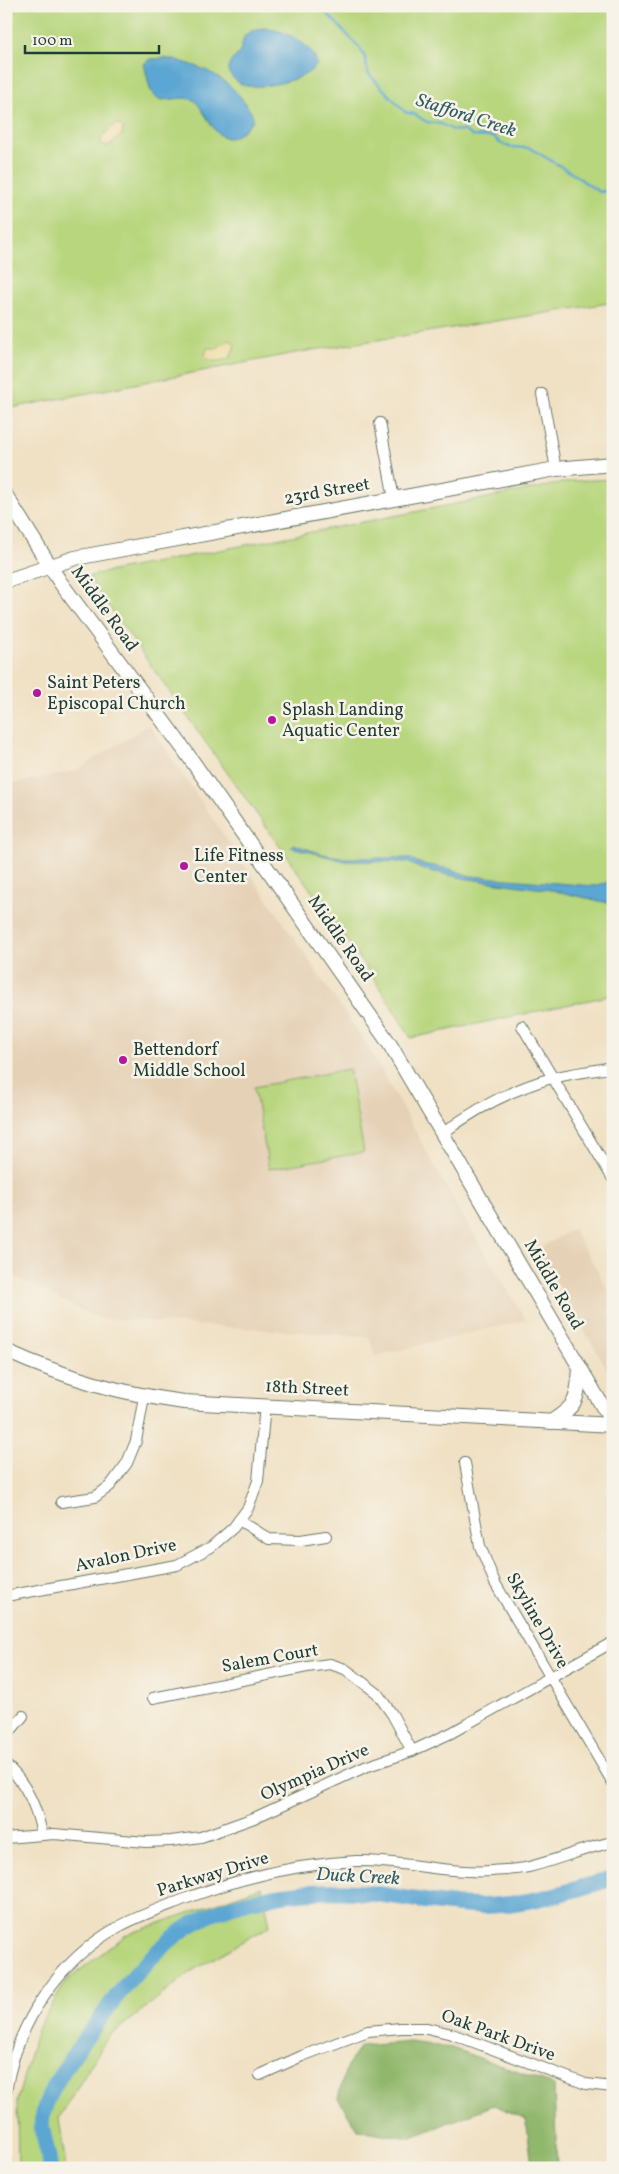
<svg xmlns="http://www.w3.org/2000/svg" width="619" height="2174" viewBox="0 0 619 2174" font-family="Vollkorn,serif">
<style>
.built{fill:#e5d1b6}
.green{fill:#b7d67d;stroke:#6b8a58}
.forest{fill:#91b76c;stroke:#587a50}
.sand{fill:#eeda9e;stroke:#868c69}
.water{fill:#5ba6d3;stroke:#3d7284}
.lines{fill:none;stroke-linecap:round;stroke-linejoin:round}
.stream{stroke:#5ba6d3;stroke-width:2.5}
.river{stroke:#5ba6d3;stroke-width:16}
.street-casing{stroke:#687666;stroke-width:12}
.secondary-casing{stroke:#687666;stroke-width:16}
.street{stroke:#fff;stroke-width:10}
.secondary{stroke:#fff;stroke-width:14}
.poi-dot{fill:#b5179e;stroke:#f7f3e8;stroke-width:2}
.labels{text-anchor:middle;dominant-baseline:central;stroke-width:5;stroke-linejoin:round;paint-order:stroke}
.street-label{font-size:18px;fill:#1f3d34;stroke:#f7f3e8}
.poi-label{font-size:18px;fill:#1f3d34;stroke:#f7f3e8;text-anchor:start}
.water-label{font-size:19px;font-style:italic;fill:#315c64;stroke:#f7f3e8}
</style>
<rect width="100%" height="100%" fill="#f7f3e8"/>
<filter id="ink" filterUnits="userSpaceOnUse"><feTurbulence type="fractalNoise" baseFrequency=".02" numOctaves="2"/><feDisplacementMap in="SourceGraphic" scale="10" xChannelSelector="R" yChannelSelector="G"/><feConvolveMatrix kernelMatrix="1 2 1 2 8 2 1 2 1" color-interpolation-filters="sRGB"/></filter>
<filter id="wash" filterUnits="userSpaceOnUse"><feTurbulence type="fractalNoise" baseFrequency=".0096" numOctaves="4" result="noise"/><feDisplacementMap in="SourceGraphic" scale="20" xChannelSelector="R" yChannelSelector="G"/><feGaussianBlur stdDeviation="1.12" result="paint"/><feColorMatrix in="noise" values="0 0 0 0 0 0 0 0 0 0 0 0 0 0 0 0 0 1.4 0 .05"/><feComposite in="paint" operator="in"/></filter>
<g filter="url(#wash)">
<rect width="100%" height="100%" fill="#f0e1c4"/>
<!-- built -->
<g class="built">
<path d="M149 725 370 1050 459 1210 526 1320 375 1356 370 1337 97 1318 6 1272V785L75 771Z"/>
<path d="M573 1229 613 1298V1379L537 1250Z"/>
</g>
<!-- green -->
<g class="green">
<path d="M6 6H613V324L609 303 295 353 6 409Z"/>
<path d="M613 479V995L411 1038 377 983 88 577 97 574 573 481Z"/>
<path d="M349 1069 364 1152 269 1169 254 1087Z"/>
<path d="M262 1887 270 1926 195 1969 108 2037 59 2118 66 2168H18L17 2101 37 2029 67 1980 126 1935Z"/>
</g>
<!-- forest -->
<path class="forest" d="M410 2042 452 2048 554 2085 557 2168 532 2165 526 2119 494 2105 409 2138 358 2130 338 2098 346 2068 360 2046Z"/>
<!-- sand -->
<g class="sand">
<path d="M119 124 123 128 122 135 108 146 101 144V137C107 133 112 125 119 124Z"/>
<path d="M231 340 235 345 230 358C222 361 211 364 205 356L207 348H217L225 342Z"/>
</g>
<!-- water -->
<g class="water">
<path d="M264 28C284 30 312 43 317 63 313 79 262 89 247 86 242 85 238 82 234 79 231 76 228 73 228 69 228 63 235 58 239 53 242 48 242 41 245 35L253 30Z"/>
<path d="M164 58C197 63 229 77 247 106 250 111 254 114 253 120 218 161 215 122 194 100L184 98 161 100 153 95 150 89 144 64 150 59Z"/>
<path d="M293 844 323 854 346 858H408L422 864 450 869 471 876 594 886 613 881V907L608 903 551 890 468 879 421 869 407 862 345 861 291 847Z"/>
</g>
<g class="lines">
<!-- stream -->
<path class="stream" d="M320 6 360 48 365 57 368 73 405 112 414 114 427 122 441 124 453 130 465 131 472 136 494 137 500 143 510 147 530 148 570 172 599 192 613 190"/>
<!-- river -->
<path class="river" d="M50 2168C49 2153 44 2141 42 2127 38 2098 84 2041 102 2016 122 1987 153 1952 182 1931 226 1899 302 1888 356 1892 396 1895 436 1905 476 1906 520 1907 572 1891 613 1878"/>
</g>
</g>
<g filter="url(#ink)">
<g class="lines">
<defs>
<g id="street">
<path d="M542 394 556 469"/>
<path d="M380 423 394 499"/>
<path d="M522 1026 613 1179"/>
<path d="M443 1133C475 1109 513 1089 552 1078 572 1073 593 1071 613 1067"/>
<path d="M465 1463 480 1546 495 1583 613 1783"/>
<path d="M61 1502 95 1497 110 1486 127 1463 136 1441 144 1397"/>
<path d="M239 1520 269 1539 301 1540 326 1536"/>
<path d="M6 1596 177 1565 211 1547 233 1528 248 1508 258 1481 265 1405"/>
<path d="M153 1698 307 1667 330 1664 345 1669 377 1693 392 1714 412 1751"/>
<path d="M6 1736 23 1716"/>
<path d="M6 1765C27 1784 37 1807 42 1835"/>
<path d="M6 1838 54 1834 146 1842 171 1841 201 1837 254 1818 365 1767 412 1751 451 1733 613 1642"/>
<path d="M260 2075 302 2056 368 2031 401 2028H427L452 2034 586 2084 613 2087"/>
<path d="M6 2092C16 2024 59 1959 120 1926 142 1914 167 1906 190 1897 243 1877 299 1864 356 1861 401 1860 447 1874 492 1871 504 1870 517 1870 529 1867 557 1860 584 1848 613 1842"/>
<path d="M6 2158 8 2168"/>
</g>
<g id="secondary">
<path d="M6 496 60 582 183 748 389 1043 613 1424"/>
<path d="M6 581 75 558 556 469 613 464"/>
<path d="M6 1351C63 1377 122 1394 184 1402L613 1425"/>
<path d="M551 1422C578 1405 577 1400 580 1369"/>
</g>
</defs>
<!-- street casing -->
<use href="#street" class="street-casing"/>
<!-- secondary casing -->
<use href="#secondary" class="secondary-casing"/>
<!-- street -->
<use href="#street" class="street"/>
<!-- secondary -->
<use href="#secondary" class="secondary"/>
</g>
</g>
<!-- markers -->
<g class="poi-dot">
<circle cx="37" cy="693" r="5"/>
<circle cx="272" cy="720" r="5"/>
<circle cx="184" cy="866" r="5"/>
<circle cx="123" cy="1060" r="5"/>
</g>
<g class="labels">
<!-- street labels -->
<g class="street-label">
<text transform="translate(327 492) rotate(-10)">23rd Street</text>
<text transform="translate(104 609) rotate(54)">Middle Road</text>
<text transform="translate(340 939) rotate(55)">Middle Road</text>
<text transform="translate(553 1285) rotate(60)">Middle Road</text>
<text transform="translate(307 1389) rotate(3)">18th Street</text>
<text transform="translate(126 1556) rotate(-12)">Avalon Drive</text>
<text transform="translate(537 1621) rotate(60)">Skyline Drive</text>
<text transform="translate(270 1659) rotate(-10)">Salem Court</text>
<text transform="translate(315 1773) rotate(-24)">Olympia Drive</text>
<text transform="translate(213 1875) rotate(-17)">Parkway Drive</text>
<text transform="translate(498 2036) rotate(20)">Oak Park Drive</text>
</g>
<!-- poi labels -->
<g class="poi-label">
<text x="47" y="683">Saint Peters<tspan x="47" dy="21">Episcopal Church</tspan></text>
<text x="282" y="710">Splash Landing<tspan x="282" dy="21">Aquatic Center</tspan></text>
<text x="194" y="856">Life Fitness<tspan x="194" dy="21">Center</tspan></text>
<text x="133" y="1050">Bettendorf<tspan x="133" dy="21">Middle School</tspan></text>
</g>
<!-- water labels -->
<g class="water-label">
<text transform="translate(466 116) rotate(18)">Stafford Creek</text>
<text transform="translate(358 1877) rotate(3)">Duck Creek</text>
</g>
</g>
<!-- margin -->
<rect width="619" height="2174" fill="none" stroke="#f7f3e8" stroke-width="25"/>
<!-- scale -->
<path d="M25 45v8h134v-8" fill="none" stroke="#1f3d34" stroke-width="2.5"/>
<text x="32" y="45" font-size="15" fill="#1f3d34" stroke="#f7f3e8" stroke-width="4" paint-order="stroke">100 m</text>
</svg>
